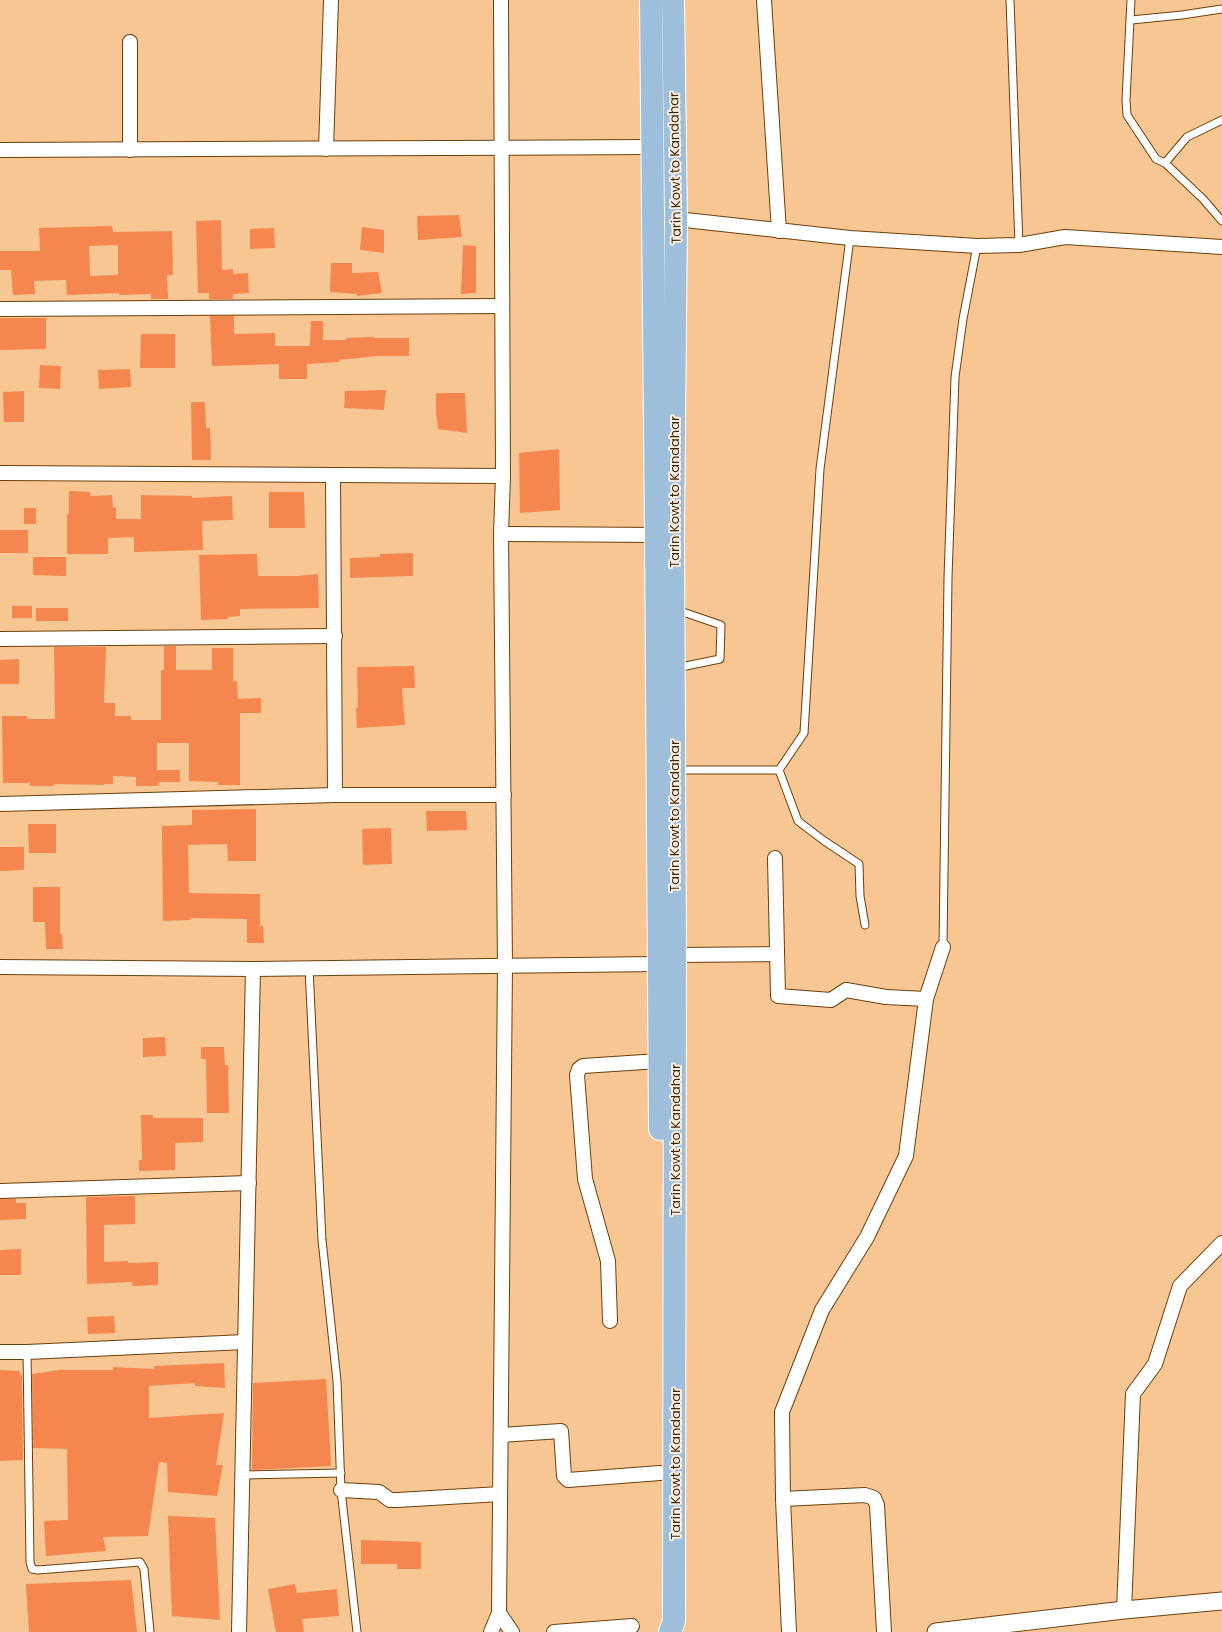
<svg xmlns="http://www.w3.org/2000/svg" width="1222" height="1632" viewBox="0 0 1222 1632" font-family="Poppins,sans-serif">
<style>
.building{fill:#f5874e;fill-rule:evenodd}
.lines{fill:none;stroke-linecap:round;stroke-linejoin:round}
.service-casing{stroke:#6a4009;stroke-width:9}
.minor-casing{stroke:#6a4009;stroke-width:16}
.tertiary-casing{stroke:#6a4009;stroke-width:19}
.primary-casing{stroke:#fff;stroke-width:24}
.service{stroke:#fff;stroke-width:7}
.minor{stroke:#fff;stroke-width:14}
.tertiary{stroke:#fff;stroke-width:17}
.primary{stroke:#9dbfdc;stroke-width:22}
.labels{text-anchor:middle;dominant-baseline:central;stroke-width:4;stroke-linejoin:round;paint-order:stroke}
.street-label{font-size:13px;fill:#3e260a;stroke:#fcefe2}
</style>
<rect width="100%" height="100%" fill="#f8c693"/>
<!-- building -->
<g class="building">
<path d="M459 215 462 237 418 240 417 216Z"/>
<path d="M221 220 222 270 233 269V274L248 273 249 293 233 294V299H209V293H198L196 221Z"/>
<path d="M112 226 113 232 172 231 173 275H167L168 299H151V294L119 295V293L67 295 66 280 34 281 35 294 13 295 11 270H0V251H40L39 228ZM118 245V275L90 276 89 246Z"/>
<path d="M362 227 384 230V253L360 250Z"/>
<path d="M274 228 275 248 250 249V229Z"/>
<path d="M463 245 476 246V293L461 294Z"/>
<path d="M331 263H352V273L378 272 382 293 357 296V294L330 292Z"/>
<path d="M210 316H234V334L275 333V346H310L311 321H323V340H346V338L374 337 375 338H409V356H377L339 360V362L307 364V379H279V364L212 366Z"/>
<path d="M0 318H46V349L0 350Z"/>
<path d="M141 334H175V368H140Z"/>
<path d="M40 365 61 366 60 389 39 388Z"/>
<path d="M130 369 131 387 99 389 98 370Z"/>
<path d="M386 390 384 410 344 408 345 391Z"/>
<path d="M24 391V422H4L3 392Z"/>
<path d="M436 393H465L467 433 438 429 436 412Z"/>
<path d="M191 402H205L206 428H210L211 460H192Z"/>
<path d="M559 449 560 510 520 513 519 453Z"/>
<path d="M69 491 90 492V496L112 495 113 508 116 507V519H141V495L192 496V498L232 496 233 520 202 521 203 550 134 552V537L108 538V554H67V514H69Z"/>
<path d="M269 492H304L305 528H269Z"/>
<rect x="24" y="508" width="12" height="16"/>
<rect x="0" y="530" width="28" height="23"/>
<path d="M413 553V576L350 578V558L380 557V554Z"/>
<path d="M257 554 258 576H297L318 574 319 608 240 609V616L228 617V619L201 620 199 555Z"/>
<path d="M33 557H66V576L33 575Z"/>
<rect x="12" y="606" width="20" height="12"/>
<rect x="36" y="608" width="32" height="13"/>
<path d="M164 646H176V670H212V648H233V681H237L238 699 261 698V713H240V785H218V782L189 781V743H157V770H180V782H159L158 786H136V777L113 776V784H104V785L54 784V786H30V783H3L2 716H27V719H55L54 647H106L104 703H115V716H131V720H161V670H164Z"/>
<path d="M19 659V684H0V660Z"/>
<path d="M414 666 415 688H402L405 725 357 728 356 708H358L357 667Z"/>
<path d="M256 809V861H228L227 844 188 845 189 893 260 894V926H263L264 943H247V919L190 918V920L163 921 162 826 192 825V810Z"/>
<path d="M426 811H466L467 830 427 831Z"/>
<path d="M28 824H56V853H29Z"/>
<path d="M391 828 392 864 363 865 362 829Z"/>
<path d="M0 847H24V870L0 871Z"/>
<path d="M33 887H60V934H62L63 949H46L45 922H33Z"/>
<path d="M165 1037 166 1056 143 1057V1038Z"/>
<path d="M201 1047H224L225 1065H228L229 1113H207L206 1059H201Z"/>
<path d="M141 1115H153V1118H203V1142L175 1143V1170L139 1171V1160H142Z"/>
<path d="M135 1196V1224L104 1225V1262L128 1261V1263L158 1262V1285L132 1286V1282L87 1284 86 1197Z"/>
<path d="M0 1199H16V1203H26V1219L0 1220Z"/>
<path d="M21 1249V1275H0V1250Z"/>
<path d="M114 1316 115 1333 88 1334 87 1317Z"/>
<path d="M224 1363 225 1388 195 1386V1383L149 1386V1418L224 1413 216 1465H223L217 1496 168 1492 167 1463 159 1462 148 1536 103 1537 106 1551 46 1556 44 1521 68 1520 67 1449 33 1448 32 1374 59 1370H113V1367L154 1369V1366Z"/>
<path d="M0 1370 20 1371V1375H22L23 1460 0 1461Z"/>
<path d="M326 1379 331 1466 252 1470 253 1383Z"/>
<path d="M168 1516 215 1518 220 1620 172 1616Z"/>
<path d="M361 1540 421 1542V1569H397V1564H361Z"/>
<path d="M131 1580 137 1632H29L26 1584Z"/>
<path d="M295 1584 297 1593 337 1589 339 1616 302 1619 304 1632H276L268 1589Z"/>
</g>
<g class="lines">
<defs>
<g id="service">
<path d="M1010 0 1019 245"/>
<path d="M1131 0 1126 100 1127 115 1156 159 1165 163 1203 199 1222 221"/>
<path d="M1131 20 1182 15 1222 9"/>
<path d="M1165 163 1187 137 1222 120"/>
<path d="M676 668 720 659 721 625 677 610"/>
<path d="M677 770H779L804 733 820 469 850 238"/>
<path d="M779 770 798 821 823 840 859 864 860 896 865 925"/>
<path d="M943 947 948 578 955 377 963 319 977 246"/>
<path d="M309 968 322 1240 337 1381 341 1490 357 1632"/>
<path d="M27 1352 30 1562 32 1569 38 1570 140 1562 144 1569 150 1632"/>
<path d="M242 1475 341 1473"/>
</g>
<g id="minor">
<path d="M764 0 779 231"/>
<path d="M130 42V150"/>
<path d="M326 149 331 0"/>
<path d="M0 150 652 147"/>
<path d="M676 219 850 238 977 246 1019 245 1065 237 1222 247"/>
<path d="M0 309 502 306"/>
<path d="M0 473 503 476"/>
<path d="M333 475 335 795"/>
<path d="M501 534 663 535"/>
<path d="M0 639 335 636"/>
<path d="M0 804 335 795H504"/>
<path d="M775 858 778 996 831 1000 846 990 886 997 926 999"/>
<path d="M675 955 777 954"/>
<path d="M0 967 253 969 659 964"/>
<path d="M0 1191 249 1183"/>
<path d="M610 1321 608 1261 585 1179 577 1075 579 1069 583 1066 659 1061"/>
<path d="M0 1352H27L245 1342"/>
<path d="M501 1435 561 1431 564 1476 568 1480 660 1473"/>
<path d="M341 1490 379 1492 390 1500H397L500 1494"/>
<path d="M783 1499 865 1495 874 1498 877 1505 884 1632"/>
<path d="M1124 1610 1133 1394 1155 1364 1180 1286 1222 1243"/>
<path d="M499 1613 512 1632"/>
<path d="M239 1632 253 969"/>
<path d="M491 1632 499 1613 505 965 501 534 503 476 501 0"/>
<path d="M554 1632 632 1626"/>
<path d="M789 1632 783 1499 782 1412 822 1310 867 1237 906 1156 926 999 943 947"/>
</g>
<path id="tertiary" d="M936 1632 1124 1610 1222 1601"/>
<g id="primary">
<path d="M651 0 656 535 660 1129"/>
<path d="M670 1632 674 1621 675 955 673 534 676 219 673 0"/>
</g>
</defs>
<!-- service casing -->
<use href="#service" class="service-casing"/>
<!-- minor casing -->
<use href="#minor" class="minor-casing"/>
<!-- tertiary casing -->
<use href="#tertiary" class="tertiary-casing"/>
<!-- primary casing -->
<use href="#primary" class="primary-casing"/>
<!-- service -->
<use href="#service" class="service"/>
<!-- minor -->
<use href="#minor" class="minor"/>
<!-- tertiary -->
<use href="#tertiary" class="tertiary"/>
<!-- primary -->
<use href="#primary" class="primary"/>
</g>
<g class="labels">
<!-- street labels -->
<g class="street-label">
<text transform="translate(675 168) rotate(-91)">Tarin Kowt to Kandahar</text>
<text transform="translate(674 492) rotate(-90)">Tarin Kowt to Kandahar</text>
<text transform="translate(674 816) rotate(-90)">Tarin Kowt to Kandahar</text>
<text transform="translate(675 1140) rotate(-90)">Tarin Kowt to Kandahar</text>
<text transform="translate(675 1464) rotate(-90)">Tarin Kowt to Kandahar</text>
</g>
</g>
</svg>
